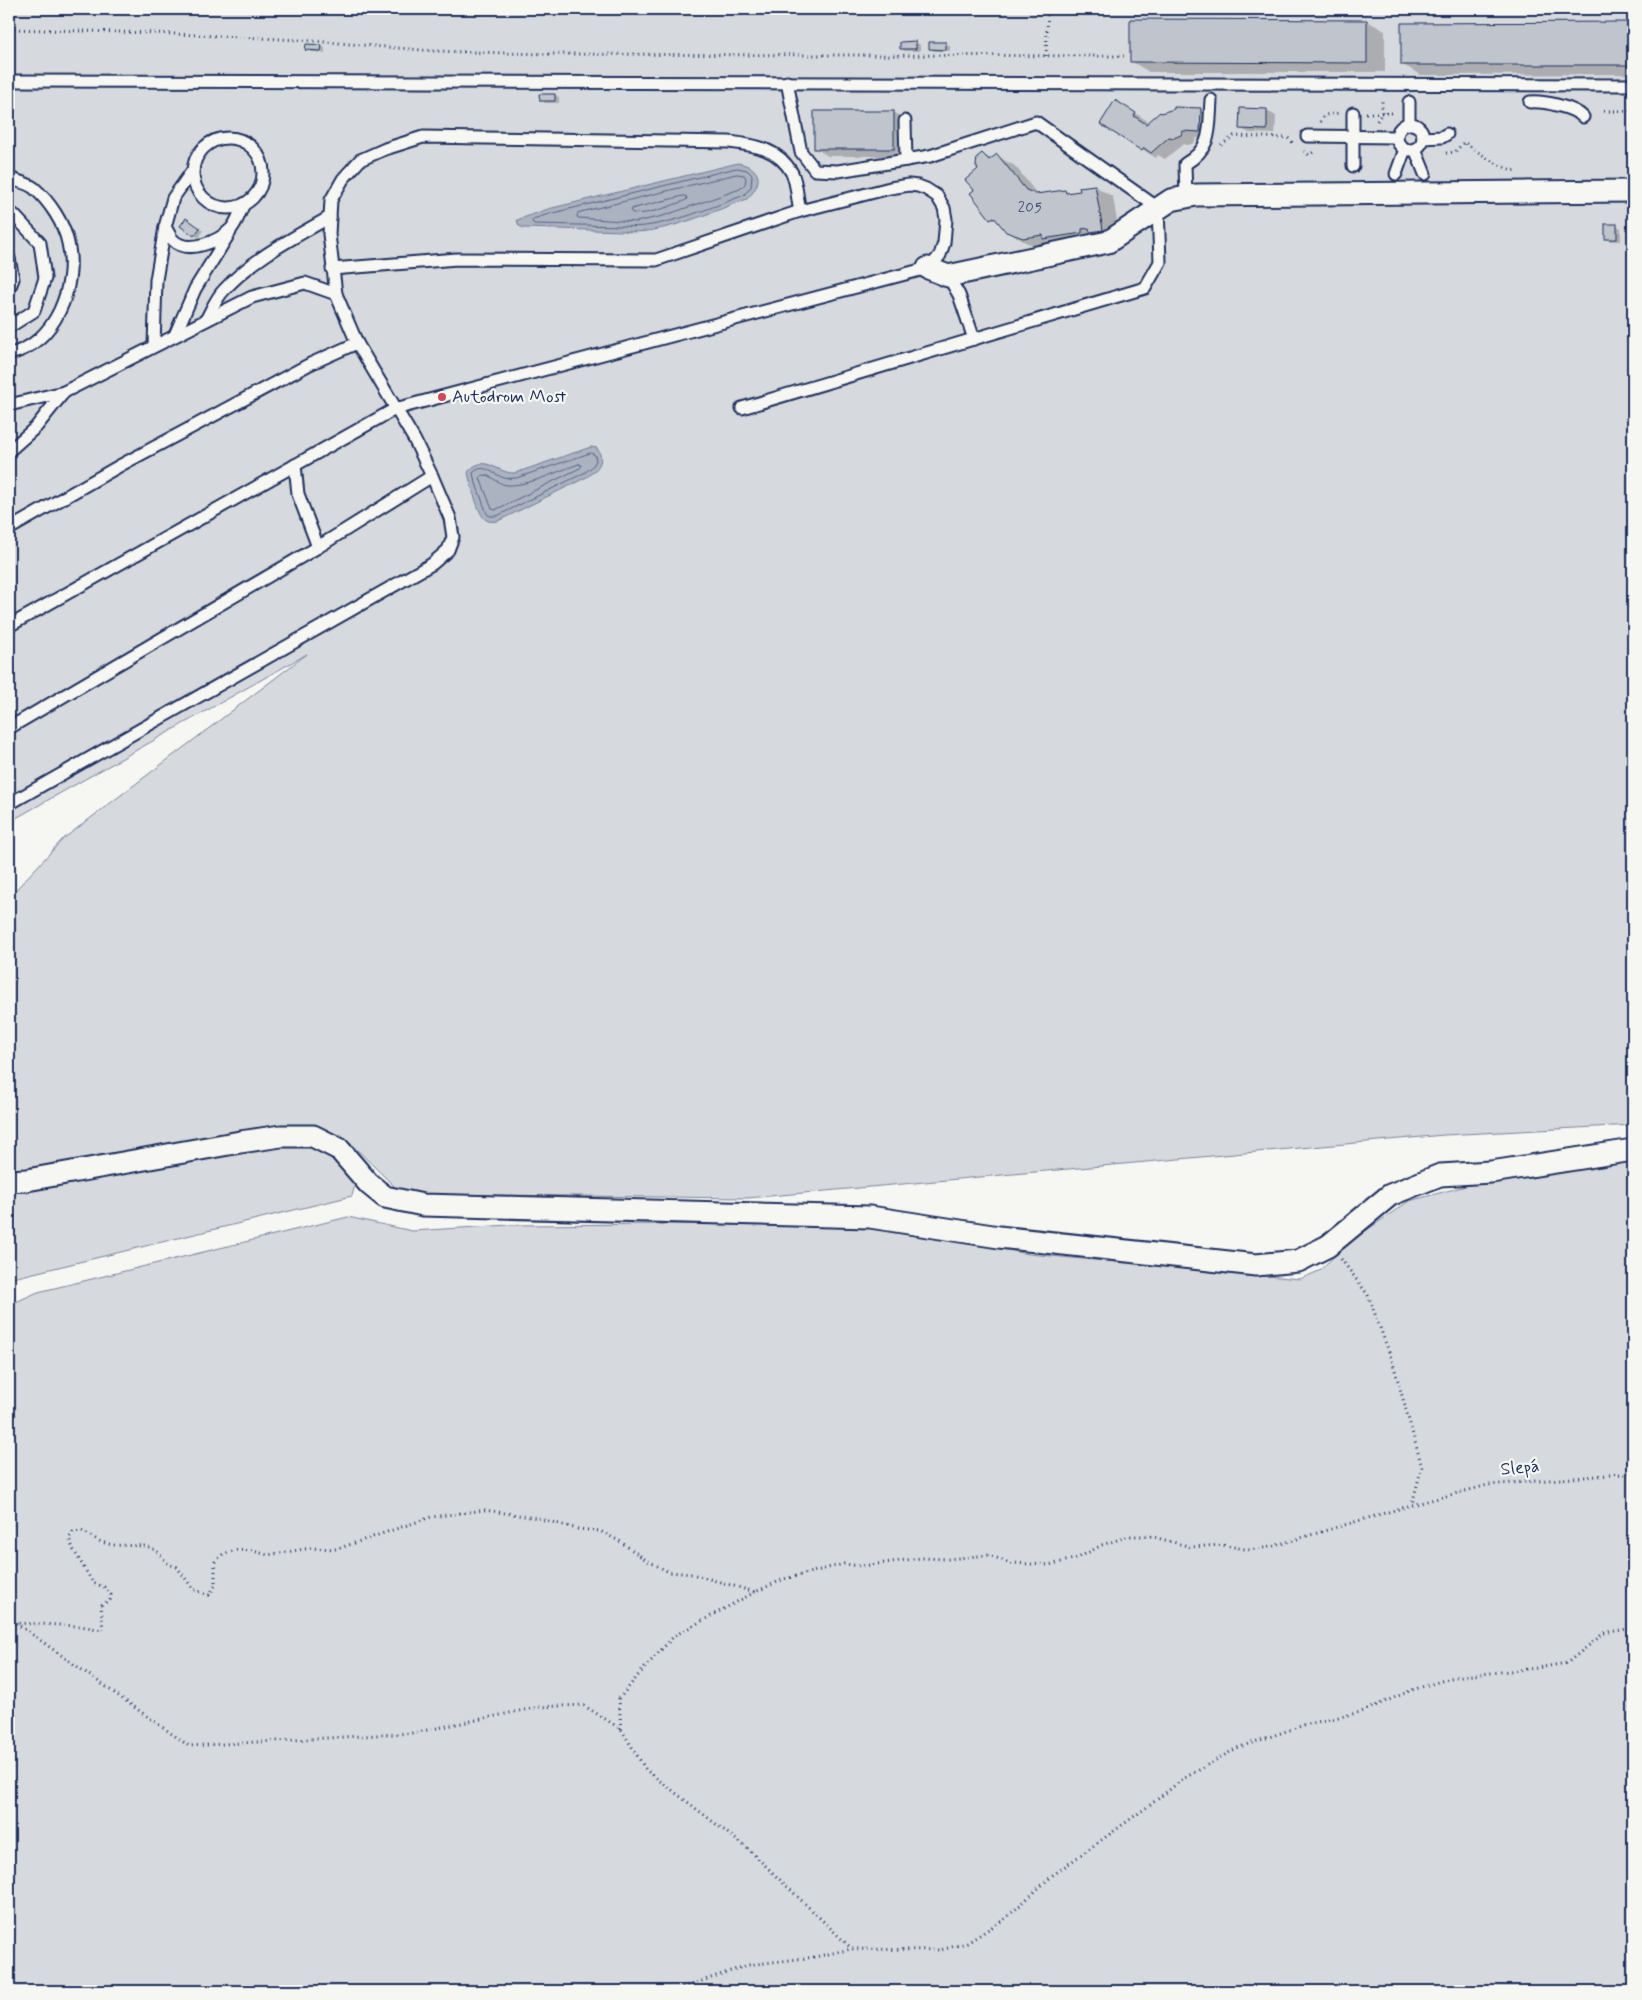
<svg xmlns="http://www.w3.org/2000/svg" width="1642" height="2000" viewBox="0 0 1642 2000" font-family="Mynerve,sans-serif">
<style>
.green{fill:#d6d9dd;stroke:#78849e}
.water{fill:#abb2c0;stroke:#717e99}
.shadow{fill:#0003}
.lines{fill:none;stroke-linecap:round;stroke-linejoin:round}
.shore{stroke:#556385;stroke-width:1}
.building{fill:#c0c4cd;stroke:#1b2f5e}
.service-casing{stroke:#1b2f5e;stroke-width:15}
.minor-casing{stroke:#1b2f5e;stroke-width:25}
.path{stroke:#1b2f5e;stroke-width:3;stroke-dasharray:1 4;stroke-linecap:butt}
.service{stroke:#f6f6f2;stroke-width:11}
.minor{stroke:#f6f6f2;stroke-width:21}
.poi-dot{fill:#d1495b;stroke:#f6f6f2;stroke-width:2}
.labels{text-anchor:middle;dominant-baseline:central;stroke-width:4.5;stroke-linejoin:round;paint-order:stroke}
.number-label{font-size:15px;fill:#44547a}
.poi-label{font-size:18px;fill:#1b2f5e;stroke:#f6f6f2;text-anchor:start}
.street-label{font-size:18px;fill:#1b2f5e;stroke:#f6f6f2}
</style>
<rect width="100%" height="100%" fill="#f6f6f2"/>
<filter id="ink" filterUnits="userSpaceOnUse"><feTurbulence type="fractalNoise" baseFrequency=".02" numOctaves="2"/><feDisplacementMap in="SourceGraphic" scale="10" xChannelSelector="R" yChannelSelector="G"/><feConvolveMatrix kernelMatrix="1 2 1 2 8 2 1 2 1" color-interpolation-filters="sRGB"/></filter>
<g filter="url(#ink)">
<!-- green -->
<g class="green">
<path d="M9 9H1633V1125L1444 1135 748 1198 402 1194 342 1135 278 1127 9 1171V897L63 839 307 654 9 822Z"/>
<path d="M287 1142 333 1152 356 1181 352 1196 9 1279V1188Z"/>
<path d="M1633 1157V1991H9V1305L38 1292 348 1217 412 1231 509 1225 864 1223 1029 1254 1300 1279 1319 1271 1348 1243 1409 1201 1481 1182Z"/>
</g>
<!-- water -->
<g class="water">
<path d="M738 163C763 168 763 183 747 199 714 211 657 237 624 231L524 228 519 226 517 220 548 209Z"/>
<path d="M591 447 597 448C605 461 599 468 587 477L498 521C492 522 487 522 483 517 478 511 469 480 468 472 485 452 496 474 515 473Z"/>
</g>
<!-- shadow -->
<g class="shadow">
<path d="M1367 21 1385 31V72H1149L1131 61Z"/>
<path d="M1633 23V74L1421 75 1403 65 1402 24Z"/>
<path d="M916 42 920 45V51H905L901 49Z"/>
<path d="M946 44 950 46V51H934L930 48Z"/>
<path d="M321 46 325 48V53L311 52 307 50Z"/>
<path d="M555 95 559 97V103H545L541 100Z"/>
<path d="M1129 109 1149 122 1162 114 1201 109 1214 117 1213 139 1196 138 1194 143 1188 145 1183 144 1165 159 1158 155 1156 158 1143 150Z"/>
<path d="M1241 110 1267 111 1276 116 1275 134 1249 133 1240 128Z"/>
<path d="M893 112 907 120V156H828L815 148Z"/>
<path d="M983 154 992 160 997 156 1015 166 1038 195 1065 191 1070 194 1082 192 1095 186 1113 197 1120 240 1042 248 1025 242 1007 231 1000 222 991 218 976 190Z"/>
<path d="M190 221 203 231 199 238 181 226Z"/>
<path d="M1617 226 1621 228V241H1610L1606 238Z"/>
</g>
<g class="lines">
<!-- shore -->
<g class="shore">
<path d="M737 168 747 170 752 175 751 187 744 195C713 207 656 231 624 226L534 224 532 222 533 219 549 214Z"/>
<path d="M737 174 744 175 746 178 745 184 740 189 663 216 636 222 579 218 577 217 578 213Z"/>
<path d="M684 196 687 197 686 200C674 205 641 218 631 212L632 209Z"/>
<path d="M591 453 595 455 596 461 592 467 584 473 497 516H490L487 514 474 478 473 473C484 462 492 474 504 478 508 479 512 478 516 478Z"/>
<path d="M579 464 582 465 580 468 495 510 492 509 480 478 482 475C491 474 497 484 507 485 530 486 557 471 579 464Z"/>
</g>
</g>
<!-- building -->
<g class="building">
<path d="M1130 19 1367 20V63L1130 62Z"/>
<path d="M1633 22V65H1401V23Z"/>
<path d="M916 41V49H900V42Z"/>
<path d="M929 42H946V50L929 49Z"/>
<path d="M306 44 322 45 321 51 305 50Z"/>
<path d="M539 94H555V101H540Z"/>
<path d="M1115 100 1136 113 1134 116 1146 124 1160 112 1161 113 1174 109V107L1201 108 1200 132 1183 131 1181 135 1174 138 1169 137 1151 153 1144 148 1142 151 1100 124Z"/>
<path d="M1240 108 1267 109V130L1239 129Z"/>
<rect x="814" y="111" width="80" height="38"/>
<path d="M982 153 989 160 997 154 1026 190 1036 194 1065 190 1066 193 1080 191 1079 187 1095 185 1103 230 1090 232 1089 228 1082 229V233L1043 239V235L1023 238 1006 232 994 217 990 219 970 193 974 190 965 180 978 169 976 166 977 157Z"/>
<path d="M186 218 200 228 194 236 180 226Z"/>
<rect x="1605" y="224" width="12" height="15"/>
</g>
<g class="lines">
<defs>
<g id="service">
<path d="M9 81 1633 85"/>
<path d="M787 82 801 152 815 170 838 171 906 160 905 121"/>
<path d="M1409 102V123"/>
<path d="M1530 102C1543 101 1574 107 1583 117"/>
<circle cx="1410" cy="137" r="13"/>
<path d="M1307 136 1396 137"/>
<path d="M1423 138 1442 137 1447 134"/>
<circle cx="228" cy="173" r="35"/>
<path d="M1415 149 1425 174"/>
<path d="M1353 166V113"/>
<path d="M193 170 173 198 165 227C168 231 170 237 173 240 188 255 219 241 231 229 237 223 240 211 244 204"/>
<path d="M1396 174 1405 149"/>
<path d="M9 178C16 181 28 183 34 188 49 201 64 223 68 243 78 285 55 345 9 354"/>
<path d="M1186 197 1185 164C1213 147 1209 129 1211 100"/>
<path d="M9 213 14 215 40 243 45 278 34 311 9 327"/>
<path d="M9 258 13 279 9 289"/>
<path d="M948 276 959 295 974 339"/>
<path d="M336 294 329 234 331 200 343 179 360 160 385 149 423 137 729 142C754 145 778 148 792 173 797 183 797 199 800 211"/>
<path d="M206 320C211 311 216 298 224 290 252 259 293 238 330 217"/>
<path d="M175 335 195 289 230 232"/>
<path d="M154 346 156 280 165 227"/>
<path d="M9 405 64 392 252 297 305 283 336 294 357 343 414 439 432 476 450 518 453 537 448 550 432 564 9 804"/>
<path d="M742 408 1145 288 1160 262 1158 208 1036 122 930 156 906 160"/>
<path d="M9 451 36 427 64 392"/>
<path d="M295 465 298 494 318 547"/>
<path d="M9 529 121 465 310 364 357 343"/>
<path d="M9 626 395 409 928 268 933 264 940 255 944 243 946 219 944 208 937 196 926 189 918 186 909 185 890 188 800 211 656 260 457 259 332 269"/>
<path d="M9 728 318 547 432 476"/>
</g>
<g id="minor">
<path d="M928 268 948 276 1108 242 1171 200 1196 195 1633 191"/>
<path d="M9 1181 27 1180 240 1142 281 1136H313L339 1149 369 1184 385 1197 423 1205 870 1217 999 1237 1256 1265 1298 1261 1328 1246 1390 1195 1440 1175 1491 1172 1633 1150"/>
</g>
</defs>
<!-- service casing -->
<use href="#service" class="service-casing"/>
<!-- minor casing -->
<use href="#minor" class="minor-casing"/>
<!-- path -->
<g class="path">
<path d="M9 29 155 33 301 40 434 51 545 54 1124 56"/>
<path d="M1046 56 1048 9"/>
<path d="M1604 111H1633"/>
<path d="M1366 113H1395"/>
<path d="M1377 121 1382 113V99"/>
<path d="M1320 122 1325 115 1340 113"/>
<path d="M1221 145 1234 136 1288 138 1293 143"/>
<path d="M1304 151 1309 155 1315 151"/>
<path d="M1446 153 1455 152 1464 142C1481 154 1496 166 1516 171"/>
<path d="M1341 1259 1368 1295 1393 1363 1422 1467 1412 1504"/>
<path d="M9 1616 16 1623 189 1746 413 1733 539 1707 583 1705 621 1729 646 1770 747 1848 851 1948"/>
<path d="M9 1625 16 1623 81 1626 103 1630 101 1605 110 1600 111 1595 104 1587 93 1583 73 1549 69 1538 73 1532 82 1531 101 1542 113 1545 147 1546 157 1551 168 1564 177 1567 193 1589 209 1595 215 1586V1562L223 1554 236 1550 253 1551 268 1555 311 1548 337 1549 431 1517 485 1510 537 1518 578 1529 600 1531 621 1542 646 1560 669 1572 692 1574 755 1592 784 1579 844 1564 862 1566 921 1558 948 1559 989 1555 1010 1563 1049 1565 1078 1558 1102 1545 1129 1536H1150L1191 1547 1222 1545 1250 1550 1270 1547 1412 1505 1488 1485 1633 1473"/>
<path d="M621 1729 619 1699 640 1673 674 1636 755 1592"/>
<path d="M673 1991 748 1965 815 1957 851 1949 940 1950 967 1943 1006 1918 1053 1875 1150 1805 1183 1779 1237 1748 1304 1725 1361 1712 1412 1690 1454 1677 1537 1668 1567 1663 1604 1633 1633 1628"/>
</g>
<!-- service -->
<use href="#service" class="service"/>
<!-- minor -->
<use href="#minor" class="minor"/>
</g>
</g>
<!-- markers -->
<circle class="poi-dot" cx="442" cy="397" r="5"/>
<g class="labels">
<!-- number labels -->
<g class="number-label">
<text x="1030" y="208">205</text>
</g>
<!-- poi labels -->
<g class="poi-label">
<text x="452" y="397">Autodrom Most</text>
</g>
<!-- street labels -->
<g class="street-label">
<text transform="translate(1520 1468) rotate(-5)">Slepá</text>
</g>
</g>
<!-- margin -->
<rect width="1642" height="2000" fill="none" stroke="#f6f6f2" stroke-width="30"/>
<rect x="15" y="15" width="1612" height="1970" fill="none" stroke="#1b2f5e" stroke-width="2" filter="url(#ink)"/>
</svg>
